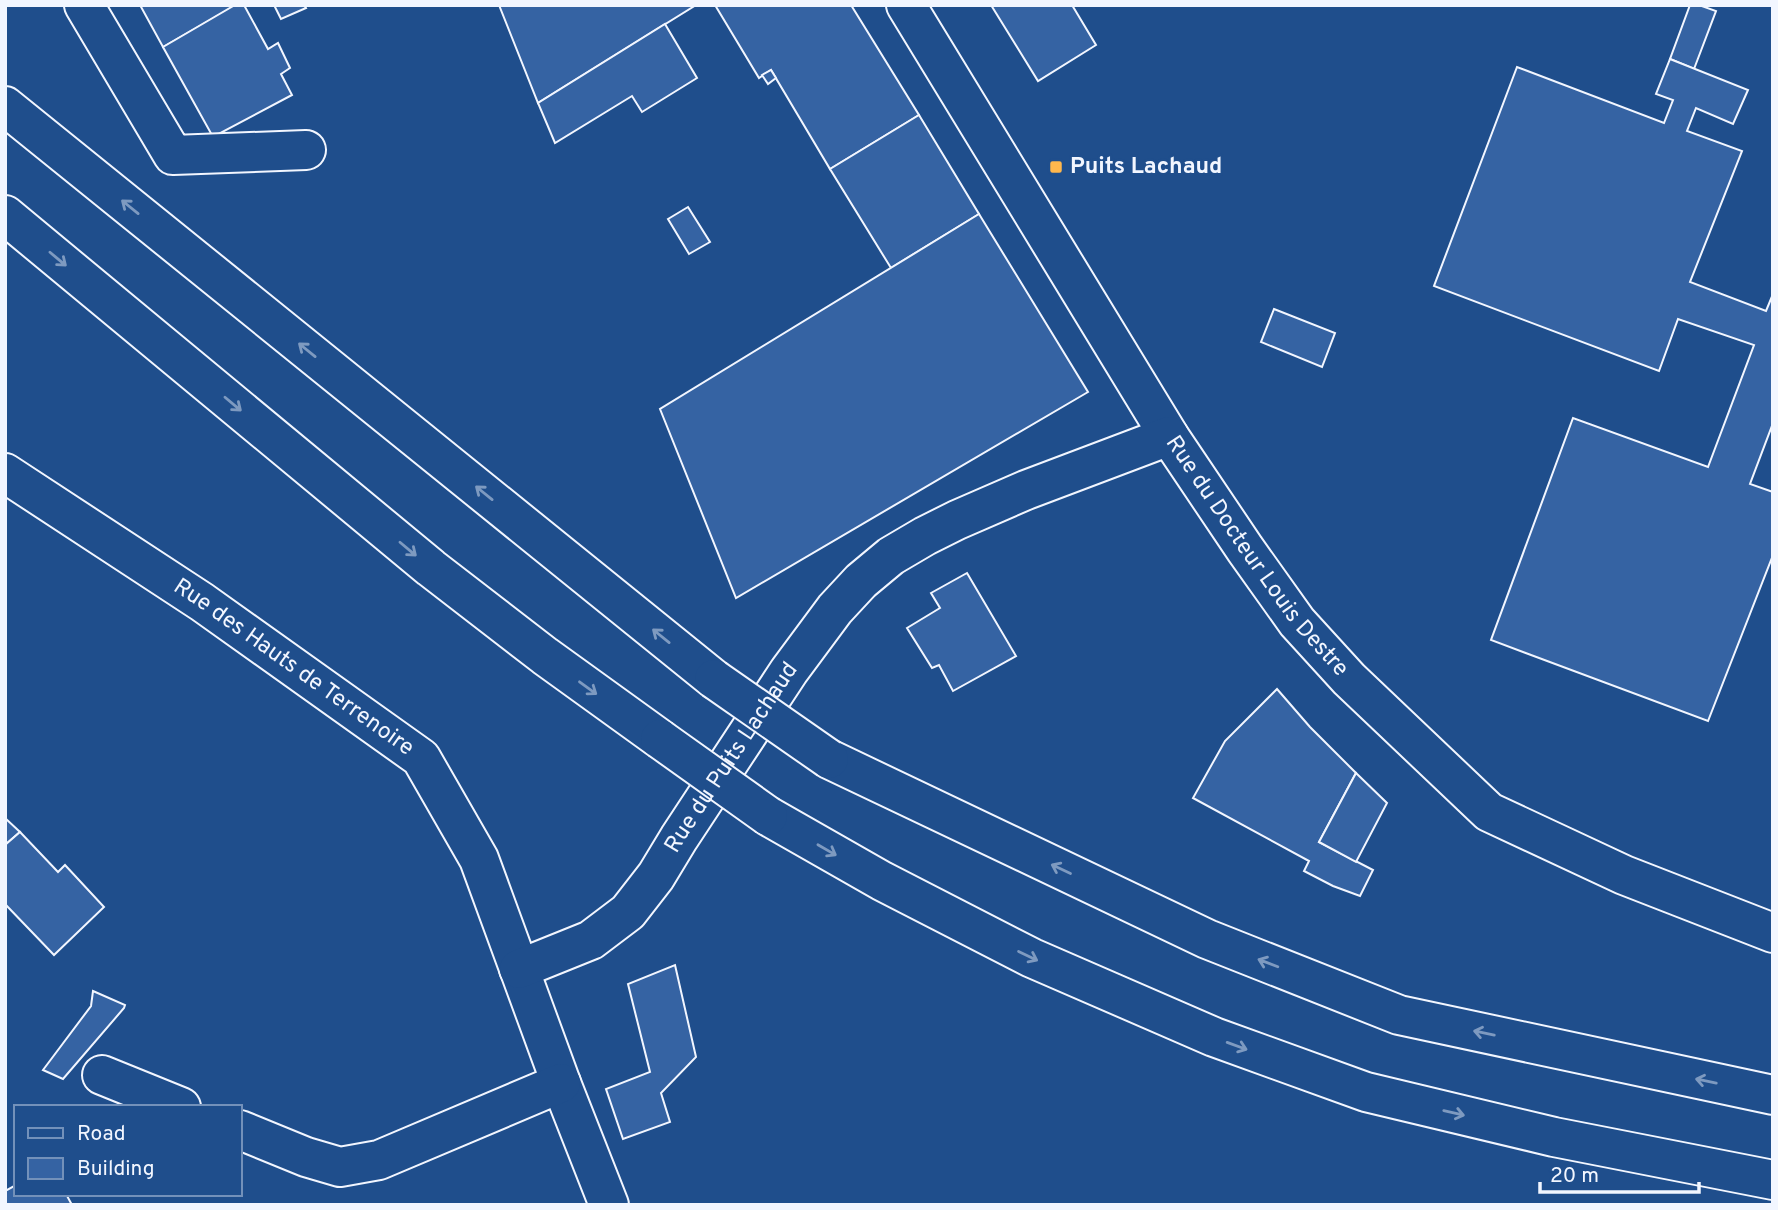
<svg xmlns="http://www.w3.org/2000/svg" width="1778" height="1210" viewBox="0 0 1778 1210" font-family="Overpass,sans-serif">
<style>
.building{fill:#3563a3;stroke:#f2f6ff;stroke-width:2}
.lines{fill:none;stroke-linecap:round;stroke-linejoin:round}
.minor-casing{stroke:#f2f6ff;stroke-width:42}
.highway-casing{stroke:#f2f6ff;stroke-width:42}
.minor{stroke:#1f4e8c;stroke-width:38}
.highway{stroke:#1f4e8c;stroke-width:38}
.highway-bridge-casing{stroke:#f2f6ff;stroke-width:42;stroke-linecap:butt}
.highway-bridge{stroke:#1f4e8c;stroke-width:38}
.oneway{stroke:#7e9ac0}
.poi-dot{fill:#ffb74d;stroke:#1f4e8c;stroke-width:2.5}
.labels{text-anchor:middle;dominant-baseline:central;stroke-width:5;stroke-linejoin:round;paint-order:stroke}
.poi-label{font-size:23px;font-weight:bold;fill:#f2f6ff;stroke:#1f4e8c;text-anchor:start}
.street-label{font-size:23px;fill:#f2f6ff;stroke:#1f4e8c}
</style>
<rect width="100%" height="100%" fill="#1f4e8c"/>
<!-- building -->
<g class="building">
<path d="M140 5H232L233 7 163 47Z"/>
<path d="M235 5H244L268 49 278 43 290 68 281 74 292 95 213 137 163 47Z"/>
<path d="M274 5H304L306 8 281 19Z"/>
<path d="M499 5H696L538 103Z"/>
<path d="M715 5H851L919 115 830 169 771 70 759 78Z"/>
<path d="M991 5H1072L1096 45 1038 81Z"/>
<path d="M1690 5H1699L1716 11 1694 69 1670 59Z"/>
<path d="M665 24 697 78 642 112 632 96 555 143 538 103Z"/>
<path d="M1670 59 1748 90 1733 124 1696 108 1687 131 1742 151 1690 282 1766 311 1773 294V423L1750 484 1773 492V555L1708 721 1491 640 1573 418 1708 467 1754 345 1678 319 1659 371 1434 286 1517 67 1664 123 1673 100 1656 94Z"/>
<path d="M771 70 776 78 768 84 762 75Z"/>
<path d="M919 115 979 214 891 268 830 169Z"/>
<path d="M688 207 710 242 689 254 668 219Z"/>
<path d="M979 214 1088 392 736 598 660 409Z"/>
<path d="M1274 309 1335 333 1322 367 1261 342Z"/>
<path d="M967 573 1016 656 953 691 939 665 932 668 907 628 940 608 931 593Z"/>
<path d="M1277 689 1310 727 1356 773 1319 842 1373 870 1360 896 1333 886 1304 871 1309 861 1193 798 1225 741Z"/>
<path d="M1356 773 1387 803 1356 862 1319 842Z"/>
<path d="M5 818 20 832 5 845Z"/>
<path d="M20 832 58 872 65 865 104 907 54 955 5 904V845Z"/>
<path d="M675 965 696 1057 661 1093 670 1122 623 1139 606 1089 650 1072 628 984Z"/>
<path d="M93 991 125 1005 124 1008 63 1079 43 1070 91 1006Z"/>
<path d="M16 1185V1194H66L72 1205H5V1191Z"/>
</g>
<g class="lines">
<defs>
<g id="minor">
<path d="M84 5 173 155 306 150"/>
<path id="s1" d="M906 5 1169 436 1245 549 1297 622 1349 679 1489 812 1624 875 1773 933"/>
<path id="s2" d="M5 473 202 602 421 758 479 859 561 1083 609 1205"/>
<path id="s3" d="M519 969 591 940 628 912 656 876 679 838 789 671 835 609 861 581 891 556 925 536 957 520 1026 490 1169 436"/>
<path d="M102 1075 181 1107"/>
<path d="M240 1130 306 1157 340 1167 379 1160 561 1083"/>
</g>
<g id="highway">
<path d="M5 106 714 679"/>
<path d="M5 215 431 568 545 656 660 739"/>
<path d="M829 759 1207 939 1399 1015 1773 1095"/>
<path d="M768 816 882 881 1032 958 1214 1037 1366 1092 1554 1137 1773 1180"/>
</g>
</defs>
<!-- minor casing -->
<use href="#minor" class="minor-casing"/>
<!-- highway casing -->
<use href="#highway" class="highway-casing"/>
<!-- minor -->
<use href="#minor" class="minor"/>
<!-- highway -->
<use href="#highway" class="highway"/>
<defs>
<g id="highway-bridge">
<path d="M714 679 829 759"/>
<path d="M660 739 768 816"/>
</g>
</defs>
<!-- highway-bridge casing -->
<use href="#highway-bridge" class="highway-bridge-casing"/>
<!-- highway-bridge -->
<use href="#highway-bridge" class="highway-bridge"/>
</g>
<!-- one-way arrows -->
<defs><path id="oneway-shaft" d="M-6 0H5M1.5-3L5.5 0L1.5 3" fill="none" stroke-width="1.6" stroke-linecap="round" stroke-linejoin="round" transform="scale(1.75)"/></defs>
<g class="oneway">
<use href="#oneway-shaft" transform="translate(130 207) rotate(-141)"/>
<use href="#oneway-shaft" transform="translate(58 259) rotate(40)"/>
<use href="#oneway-shaft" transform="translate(307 350) rotate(-141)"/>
<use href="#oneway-shaft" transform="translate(233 404) rotate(40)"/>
<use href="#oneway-shaft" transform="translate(484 493) rotate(-141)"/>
<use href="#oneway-shaft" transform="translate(408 549) rotate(40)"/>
<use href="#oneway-shaft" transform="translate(661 636) rotate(-141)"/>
<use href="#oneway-shaft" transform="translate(588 688) rotate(36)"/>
<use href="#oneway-shaft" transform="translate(827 850) rotate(30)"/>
<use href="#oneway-shaft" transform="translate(1061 869) rotate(-155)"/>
<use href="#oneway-shaft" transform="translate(1028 956) rotate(26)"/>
<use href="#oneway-shaft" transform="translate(1268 963) rotate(-159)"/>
<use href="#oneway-shaft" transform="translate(1484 1033) rotate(-168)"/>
<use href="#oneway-shaft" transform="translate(1237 1046) rotate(20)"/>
<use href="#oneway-shaft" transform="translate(1706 1081) rotate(-168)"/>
<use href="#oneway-shaft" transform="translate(1454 1113) rotate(13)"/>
</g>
<!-- markers -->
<rect class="poi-dot" x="1049" y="160" width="14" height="14" rx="3.5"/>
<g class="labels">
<!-- poi labels -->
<g class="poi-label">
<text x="1070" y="167">Puits Lachaud</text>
</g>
<!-- street labels -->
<g class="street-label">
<text stroke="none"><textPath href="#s1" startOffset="654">Rue du Docteur Louis Destre</textPath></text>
<text stroke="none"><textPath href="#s2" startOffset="348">Rue des Hauts de Terrenoire</textPath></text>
<text stroke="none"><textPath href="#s3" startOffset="310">Rue du Puits Lachaud</textPath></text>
</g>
</g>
<!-- border -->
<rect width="1778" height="1210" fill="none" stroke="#f2f6ff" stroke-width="14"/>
<!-- legend -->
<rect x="14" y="1105" width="228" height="91" fill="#1f4e8c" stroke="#7391ba" stroke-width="2"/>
<rect x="28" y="1128" width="35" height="10" fill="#1f4e8c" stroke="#7391ba" stroke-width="2"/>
<text x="77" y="1140" font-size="21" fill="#f2f6ff">Road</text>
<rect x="28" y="1158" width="35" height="21" fill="#3563a3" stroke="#7391ba" stroke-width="2"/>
<text x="77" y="1175" font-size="21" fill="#f2f6ff">Building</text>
<!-- scale -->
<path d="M1540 1182v10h159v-10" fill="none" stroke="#f2f6ff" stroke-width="3.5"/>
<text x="1550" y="1182" font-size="21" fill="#f2f6ff" stroke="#1f4e8c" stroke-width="5" paint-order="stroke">20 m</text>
</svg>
